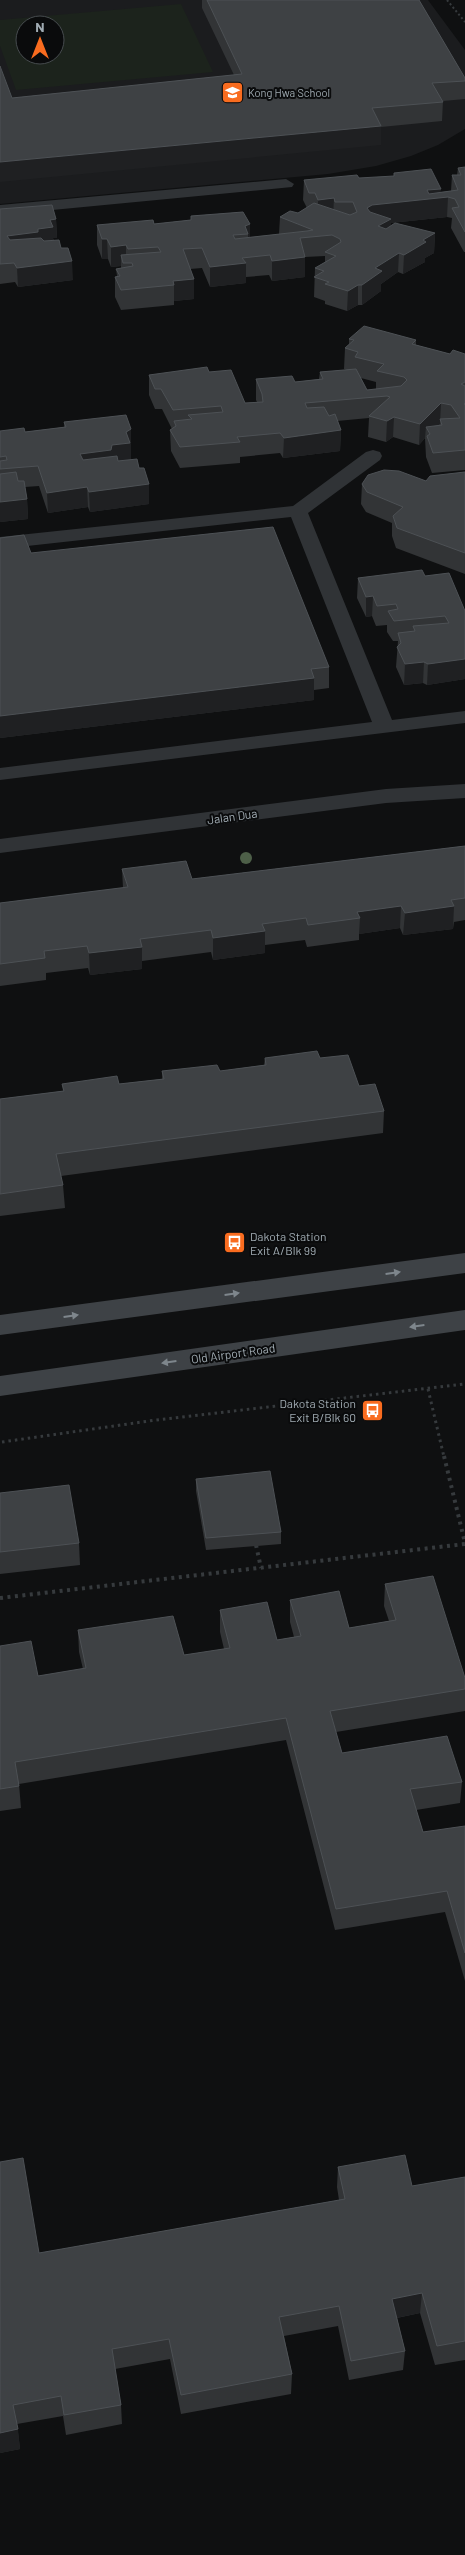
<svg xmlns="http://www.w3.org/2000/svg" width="465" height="2555" viewBox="0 0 465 2555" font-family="Barlow,sans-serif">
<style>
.built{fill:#1b1c1e;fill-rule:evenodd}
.green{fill:#1c231c;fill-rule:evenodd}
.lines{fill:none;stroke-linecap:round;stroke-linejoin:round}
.path-far2{stroke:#363a3d;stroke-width:2;stroke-dasharray:2 2.5;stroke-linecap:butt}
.path-far1{stroke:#363a3d;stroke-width:3;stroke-dasharray:2.5 4;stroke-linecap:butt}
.path{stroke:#363a3d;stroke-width:4;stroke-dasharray:3 4.5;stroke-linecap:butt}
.service{fill:#303336;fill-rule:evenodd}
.minor{fill:#303336;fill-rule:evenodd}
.secondary{fill:#3e4246;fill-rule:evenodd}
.tree{fill:#4d5f48}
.wall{fill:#323436;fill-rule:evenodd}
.shaded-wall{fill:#1f2022}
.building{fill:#3e4144;stroke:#4d5155}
.oneway{fill:#7e868c}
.labels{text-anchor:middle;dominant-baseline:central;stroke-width:4;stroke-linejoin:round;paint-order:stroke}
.far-poi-label{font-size:11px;fill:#a0abb2;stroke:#0a0b0c;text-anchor:start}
.street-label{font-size:12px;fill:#a0abb2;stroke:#0a0b0c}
.poi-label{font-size:12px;fill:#a0abb2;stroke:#0a0b0c;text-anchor:start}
</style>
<rect width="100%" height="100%" fill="#0f1011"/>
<!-- built -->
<path class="built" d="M0 0H428L465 50V129L438 145 411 156 376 166 328 174 0 204ZM25 25H55V55H25Z"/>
<!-- green -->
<path class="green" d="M181 4 213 72 16 90 0 46V20ZM25 25H55V55H25Z"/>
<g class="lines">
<!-- path-far2 -->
<path class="path-far2" d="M447 0 465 22"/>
<!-- path-far1 -->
<g class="path-far1">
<path d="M428 1389 444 1457"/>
<path d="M2 1442 156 1420 465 1384"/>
</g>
<!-- path -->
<g class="path">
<path d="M444 1456 465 1543"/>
<path d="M256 1545 261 1568"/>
<path d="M0 1598 465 1544"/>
</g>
<!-- service -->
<g class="service">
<path d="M286 179 294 184 292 187 0 215V205Z"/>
<path d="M373 450 380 452 382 456 380 460 308 513 392 720 465 711V723L0 780V768L372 722 291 517 0 549V537L293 506 366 452Z"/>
</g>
<!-- minor -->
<path class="minor" d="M465 784V798L386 803 0 853V839L386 789Z"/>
<!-- secondary -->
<g class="secondary">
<path d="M465 1253V1273L0 1335V1315Z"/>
<path d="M465 1310V1330L0 1396V1376Z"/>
</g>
</g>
<!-- trees -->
<circle class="tree" cx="246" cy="858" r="6"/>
<!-- wall -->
<g class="wall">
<path d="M202 0H419L465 78V99L443 101 442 121 381 127V145L12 98 234 75 202 8Z"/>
<path d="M465 167V252H464L451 228 452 218 447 217 391 223 390 226 435 233 434 253 425 258V262L403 274 398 272 381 284V291L362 305H358L347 311 325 304V301L314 297 315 268 325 262V256L305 257V277L272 281 269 275 246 277V283L210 287 202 268 190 269 194 279V299L174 301V305L121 310 115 297V277L117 276 116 269 121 268V266L111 267 108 259H102L97 245V225L154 224 191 220V216L243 212 250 237 279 234 280 217 298 213 307 208 303 200 304 180 359 178 440 192 451 191 452 175H457L458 168Z"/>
<path d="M0 209 56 219 57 238H53L54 241 73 280 18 287 15 282 0 284Z"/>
<path d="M349 339 416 340V345L450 354H465V470L432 473 426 457 425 438 419 445 393 437 386 442 368 437 369 418 337 421 341 430 340 451 283 458 280 453 240 457V463L180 468 171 451 170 430 172 429 162 409H155L149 395V375L209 372 245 403 257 402 256 400V379L295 382 319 379 320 372 348 370 344 369 345 348 349 345ZM361 378 376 382V389L367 390Z"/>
<path d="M64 422 131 429V460L139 468 149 504 90 512 88 507 48 513 39 486 25 487 27 499 28 519 0 522V431L25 432 64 427Z"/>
<path d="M465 472V574L396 548 392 536V523L366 512 361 504 362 484 426 481Z"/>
<path d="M0 538 31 553 329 667V688L314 690V700L0 738Z"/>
<path d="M425 576 465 611V679L427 685 423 683 404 685 396 667 398 641H393L387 632V625L376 626 372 616 366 617 357 598 358 578Z"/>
<path d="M465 846V920L454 922 453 929 403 935 400 928 359 934V940L307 947 305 940 265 945V953L213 960 211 952 142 961V969L90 975 88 968 46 973V980L0 986V903L123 888 122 869 192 879Z"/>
<path d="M265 1058H320L359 1086 384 1111 383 1133 61 1176 63 1185 65 1208 0 1216V1099L63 1091 62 1084H119L162 1079V1071H220L264 1065Z"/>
<path d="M196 1479 281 1532V1544L206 1550 196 1491Z"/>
<path d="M0 1493 79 1543 80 1565 0 1574Z"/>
<path d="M385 1584 465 1689V1711L336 1732 342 1753 462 1782 460 1803 416 1810 423 1832 465 1826V1981L445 1912 335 1930 286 1740 19 1784 21 1808 0 1811V1646L38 1676 83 1669 79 1652 78 1630 184 1655 224 1649 220 1632V1610L277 1640 294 1637 290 1622V1600L349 1628 389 1621 384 1606Z"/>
<path d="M0 2162 39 2253 339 2200 337 2187 338 2167 412 2186 465 2177V2360L435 2365 420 2313 397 2318 405 2351 403 2370 349 2380 338 2326 284 2336 292 2374 291 2394 181 2414 170 2359 115 2369 121 2405 122 2424 66 2435 63 2416 17 2424 20 2449 0 2453Z"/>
</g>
<!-- shaded-wall -->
<g class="shaded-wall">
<path d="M381 126V145L0 182V162Z"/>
<path d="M441 189 440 198 448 197 447 217 391 223 390 238 367 227V208L372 205 427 190Z"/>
<path d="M334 198 333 218 318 220V200Z"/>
<path d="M56 219 57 238H53L54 246 8 255 7 236 38 229 50 220Z"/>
<path d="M250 224V243L248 244V234L245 226Z"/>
<path d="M435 233 434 253 425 258V262L403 274 404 255 423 240Z"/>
<path d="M102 239H107L108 259H102Z"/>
<path d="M126 245V263L121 255V266L111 267V247Z"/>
<path d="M399 253 398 272 381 284V291L362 305V285L375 268Z"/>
<path d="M305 257V277L272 281V261Z"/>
<path d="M72 261 73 280 18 287 17 268Z"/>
<path d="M246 263V283L210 287V267Z"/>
<path d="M194 279V299L174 301V285L173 281Z"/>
<path d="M358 285V305L347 311 348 291Z"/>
<path d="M441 403 440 424 430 433 426 427 425 438 419 445 420 424Z"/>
<path d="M394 417 393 437 386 442 387 421Z"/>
<path d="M131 429V463L81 474 80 454 112 445Z"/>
<path d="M341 430 340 451 283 458 284 438Z"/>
<path d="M149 484V504L90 512 89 492Z"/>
<path d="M87 487 88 507 48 513 47 493Z"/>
<path d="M27 499 28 519 0 522V502Z"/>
<path d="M373 596 372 616 366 617V597Z"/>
<path d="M465 659V679L427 685 428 664Z"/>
<path d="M424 662 423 683 404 685 405 664Z"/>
<path d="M314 678V700L0 738V716Z"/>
<path d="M401 906 400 928 359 934 360 918 357 912Z"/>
<path d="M454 906 453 929 403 935 405 913Z"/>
<path d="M265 931V953L213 960V938Z"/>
<path d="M142 947V969L90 975 89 953Z"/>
<path d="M422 2293 420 2313 391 2319 392 2299Z"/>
<path d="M18 2429 20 2449 0 2453V2433Z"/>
</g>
<!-- building -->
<g class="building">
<path d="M207 0H419L465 78V81L432 83 443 102 372 108 381 126 0 162V66L12 98 242 74Z"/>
<path d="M465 167V232L452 208 459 207 455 199 448 197 372 205 367 208 370 212 391 219 378 226 386 229 395 223 435 233 423 240 426 242 404 255 399 253 375 268 382 271 362 285H358L348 291 325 284 329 282 314 277 324 271 315 268 336 256 325 252 341 242 340 239 332 235 300 238 305 257 272 261 270 255 242 258 246 263 210 267 202 248 183 249 194 279 173 281 174 285 121 290 115 277 120 276 116 269 133 266 132 263H123L121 255 161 252 158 247 128 249 126 245 111 247 107 239H102L97 225 153 220 154 224 191 220V216L243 212 250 224 245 226 248 234 233 235 235 239 307 231 313 230 280 217 290 211 298 213 314 203 350 215 357 212 353 202H335L334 198 318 200 315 193H309L304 180 357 175 359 178 394 176V173L431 169 441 189 427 190 429 194 458 190 452 175H461L458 168Z"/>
<path d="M52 205 56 219 50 220 53 227 38 229V232L7 236 10 240 41 238 44 241 59 240 61 248H68L72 261 17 268 14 263 0 264V209Z"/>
<path d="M364 326 416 340 412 344 450 354 453 350 465 354V382L461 384 465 386V403L464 404 465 405V450L433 453 427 436 430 434 426 427 442 425 440 419 460 418 451 405 441 403 420 424 394 417 387 421 369 416 390 397 387 396 305 403 307 408 324 407 329 416 335 414 341 430 284 438 280 433 237 437 240 442 180 447 170 430 176 426 174 421 192 419 188 415 223 412 221 406 173 410 161 389H155L149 375 207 367 209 372 231 370 245 403 263 402 262 394 256 379 292 376 295 382 323 379 320 372 356 369 367 390 401 386 407 380 404 377 377 371 384 364 355 357 358 352 345 348 354 340 349 339Z"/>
<path d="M126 415 131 429 126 432 130 443 112 445 111 450 80 454 83 460 117 456 118 461 137 459 139 468H144L149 484 89 492 87 487 47 493 38 466 0 469V461L7 460 6 456 0 457V431L24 428 25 432 66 427 64 422Z"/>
<path d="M384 470 399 471 426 481 430 476 465 472V553L397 528 393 516 403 507 367 492 362 484 368 475Z"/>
<path d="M16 472 18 481H24L27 499 0 502V474Z"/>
<path d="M273 527 329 667 311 669 314 678 0 716V538L24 535 31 553Z"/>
<path d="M422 570 425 576 449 573 465 611V659L428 664 424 662 405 664 397 647 401 643 398 633 415 631 413 626 449 623 445 616 394 621 388 611 398 609 396 604 377 606 373 596 366 597 358 578Z"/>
<path d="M465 846V898L451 900 454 906 405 913 401 906 357 912 360 918 308 925 306 918 262 924 265 931 213 938 211 930 140 939 142 947 89 953 87 946 44 951 45 958 0 964V903L128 887 122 869 186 861 192 879Z"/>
<path d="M317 1051 320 1058 348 1055 359 1086 375 1084 384 1111 56 1154 63 1185 0 1194V1099L64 1091 62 1084 117 1076 119 1084 164 1079 162 1071 217 1065 220 1071 266 1065 265 1058Z"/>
<path d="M270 1471 281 1532 206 1538 196 1479Z"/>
<path d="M69 1485 79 1543 0 1552V1493Z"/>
<path d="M433 1576 465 1678V1689L330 1711 342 1753 447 1736 462 1782 410 1789 423 1832 465 1826V1953L447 1891 336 1909 286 1718 15 1762 19 1786 0 1789V1646L31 1641 38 1676 86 1668 78 1630 173 1616 184 1655 230 1648 220 1610 267 1602 277 1640 301 1636 290 1600 339 1591 349 1628 396 1620 385 1584Z"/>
<path d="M405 2155 412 2186 465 2177V2341L437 2346 422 2293 392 2299 405 2351 351 2361 339 2306 279 2317 292 2374 181 2395 169 2339 112 2349 121 2405 64 2415 61 2396 13 2405 18 2429 0 2433V2162L23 2158 39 2253 345 2199 338 2167Z"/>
</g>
<!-- one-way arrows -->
<defs><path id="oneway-solid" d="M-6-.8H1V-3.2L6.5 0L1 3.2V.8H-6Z" transform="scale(1.25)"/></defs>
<g class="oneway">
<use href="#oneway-solid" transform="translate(393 1273) rotate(-8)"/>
<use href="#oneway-solid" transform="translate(232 1294) rotate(-8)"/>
<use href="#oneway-solid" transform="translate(71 1316) rotate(-8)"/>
<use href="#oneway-solid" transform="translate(417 1326) rotate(172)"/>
<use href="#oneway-solid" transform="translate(169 1362) rotate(172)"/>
</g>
<!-- icons -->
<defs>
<symbol id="school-square" viewBox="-11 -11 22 22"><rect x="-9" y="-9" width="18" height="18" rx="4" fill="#f96c1f" stroke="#0a0b0c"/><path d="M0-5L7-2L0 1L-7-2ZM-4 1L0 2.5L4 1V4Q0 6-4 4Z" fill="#fff"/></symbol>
<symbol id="bus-square" viewBox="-11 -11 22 22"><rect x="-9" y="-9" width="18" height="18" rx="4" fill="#f96c1f" stroke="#0a0b0c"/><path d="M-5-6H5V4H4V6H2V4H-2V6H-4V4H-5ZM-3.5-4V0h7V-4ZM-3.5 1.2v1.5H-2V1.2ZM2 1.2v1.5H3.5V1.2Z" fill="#fff"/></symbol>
</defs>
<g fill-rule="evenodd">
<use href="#school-square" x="220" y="80" width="25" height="25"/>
<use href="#bus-square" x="222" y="1230" width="25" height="25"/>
<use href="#bus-square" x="360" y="1398" width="25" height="25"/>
</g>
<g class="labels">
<!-- far-poi labels -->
<g class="far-poi-label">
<text x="248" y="92">Kong Hwa School</text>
</g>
<!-- street labels -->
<g class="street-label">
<text transform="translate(232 816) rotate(-8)">Jalan Dua</text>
<text transform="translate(233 1353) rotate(-8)">Old Airport Road</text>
</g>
<!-- poi labels -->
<g class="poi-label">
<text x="250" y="1236">Dakota Station<tspan x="250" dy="14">Exit A/Blk 99</tspan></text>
<text x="356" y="1403" text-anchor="end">Dakota Station<tspan x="356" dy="14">Exit B/Blk 60</tspan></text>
</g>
</g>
<!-- north arrow -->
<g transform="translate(40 40)"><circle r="24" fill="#0a0b0c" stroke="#464b4e"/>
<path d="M0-4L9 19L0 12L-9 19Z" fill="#f96c1f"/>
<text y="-8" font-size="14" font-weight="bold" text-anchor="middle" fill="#a0abb2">N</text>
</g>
</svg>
